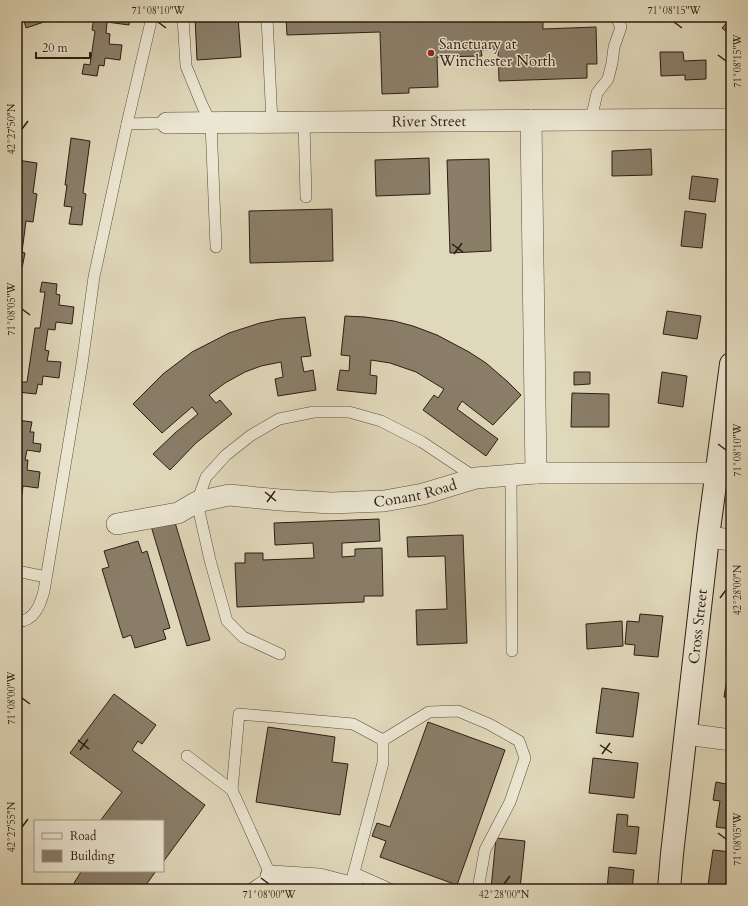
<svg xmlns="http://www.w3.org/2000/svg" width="748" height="906" viewBox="0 0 748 906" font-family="Cardo,serif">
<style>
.building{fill:#8a7e69;stroke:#2c1d12}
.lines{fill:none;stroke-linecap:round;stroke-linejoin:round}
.lane-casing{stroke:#594c3c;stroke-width:12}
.street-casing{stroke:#594c3c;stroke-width:22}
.secondary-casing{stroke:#2c1d12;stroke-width:24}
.lane{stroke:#ebe6d2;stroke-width:11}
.street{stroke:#ebe6d2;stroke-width:21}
.secondary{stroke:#ebe6d2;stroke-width:22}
.ticks{fill:none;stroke:#2c1d12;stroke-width:1.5}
.poi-dot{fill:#8f2418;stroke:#ebe6d2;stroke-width:1.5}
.labels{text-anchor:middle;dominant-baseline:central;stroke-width:3;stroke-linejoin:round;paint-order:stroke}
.poi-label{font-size:15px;fill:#2c1d12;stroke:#ebe6d2;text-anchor:start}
.street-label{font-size:15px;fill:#2c1d12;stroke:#ebe6d2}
.neatline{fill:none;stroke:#2c1d12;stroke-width:1.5}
.ticks-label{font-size:10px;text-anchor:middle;fill:#2c1d12}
</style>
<rect width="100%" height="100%" fill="#e0d8ba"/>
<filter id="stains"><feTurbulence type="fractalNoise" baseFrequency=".005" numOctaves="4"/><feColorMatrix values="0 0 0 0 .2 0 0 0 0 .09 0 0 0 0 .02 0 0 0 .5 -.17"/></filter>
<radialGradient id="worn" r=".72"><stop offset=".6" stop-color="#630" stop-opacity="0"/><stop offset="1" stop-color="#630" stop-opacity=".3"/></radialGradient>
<!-- building -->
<g class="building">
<path d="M23 17H52L53 19 26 28Z"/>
<path d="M94 17 130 18 129 25 107 22 106 33 110 34 109 44 122 45 120 60 105 58 104 66 99 65 97 76 82 74 84 64 90 65 95 31 92 30Z"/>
<path d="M195 17H238L241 57 197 60Z"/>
<path d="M286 17H546V19H543V29L596 27 597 64H587V78L499 81 498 49 481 50 482 56 437 57 438 87 409 88V93L382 94 380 32 287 35Z"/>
<path d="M731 18V35L722 28Z"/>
<path d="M660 52H683L684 61 706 60V79L685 80V75L661 76Z"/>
<path d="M71 138 90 141 83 193 86 194 82 225 69 224 72 207 64 206 67 185H65Z"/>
<path d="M651 149 652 175 612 176V151Z"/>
<path d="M429 158 430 194 376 196 375 160Z"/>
<path d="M489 159 491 251 450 253 447 160Z"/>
<path d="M17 160 37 163 33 193 37 194 33 222 26 221 22 252 25 253 22 268H17Z"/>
<path d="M692 176 718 179 715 202 689 199Z"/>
<path d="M332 209 333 261 250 263 249 211Z"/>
<path d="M685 211 706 214 702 248 681 246Z"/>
<path d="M42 282 57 284 56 294 60 295 59 305 74 307 72 324 56 322 55 330 48 329 45 350 49 351 47 361 61 362 59 378 43 376 42 385 38 384 36 394 18 392 20 382H27L35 328H40L45 292H40Z"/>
<path d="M667 311 701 316 697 339 663 334Z"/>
<path d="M345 316 365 317 394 321 413 326 437 335 469 352 486 363 508 382 521 395 493 425 462 401 457 409 498 439 486 456 423 410 434 395 438 398 444 389 416 372 390 363 371 360 370 375 377 376 376 394 337 390 340 370 349 371 350 356 341 355Z"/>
<path d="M305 317 311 356 301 357 304 372 313 370 316 390 278 396 275 379 283 377 281 362 261 366 245 372 225 383 209 395 216 403 220 400 232 414 196 443 170 470 153 454 175 433 198 414 192 407 162 433 133 404 163 374 192 352 229 333 260 323 280 319Z"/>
<path d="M574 372H590V384L574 385Z"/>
<path d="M662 372 687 376 683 407 658 403Z"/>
<path d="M572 393 609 394V427H571Z"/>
<path d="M17 420 32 422 30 432H34L33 443 41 444 40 452 27 450 25 460H28L27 470 40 472 38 488 23 486 22 494H18L17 504Z"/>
<path d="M174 519 210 640 187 646 151 526Z"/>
<path d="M379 519 380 541 342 543V557L355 556V549L382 548 383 596H364V602L237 607 235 563H245V553H263V560L314 558 313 543 275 545 274 523Z"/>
<path d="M463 535 467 643 417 645 416 610 447 609 445 556 408 557 407 537Z"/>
<path d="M138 541 142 553 147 551 170 628 163 630 166 639 135 648 131 635 123 638 102 569 109 567 104 551Z"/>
<path d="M640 614 663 616 658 657 634 655 635 645 625 644 627 621 639 622Z"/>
<path d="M622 621 623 646 587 649 586 624Z"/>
<path d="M731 653V698L724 697Z"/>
<path d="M602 688 639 693 633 737 596 733Z"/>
<path d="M114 694 156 725 142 744 138 741 132 750 205 805 163 862V821H100L122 792 70 753Z"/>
<path d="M428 722 505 750 457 885 380 857 386 841 372 836 377 823 390 827Z"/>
<path d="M268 727 335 737 332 762 348 764 340 815 256 802Z"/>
<path d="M593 758 638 763 634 798 589 793Z"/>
<path d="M716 782 731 785V829L716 827 720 801 713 800Z"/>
<path d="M617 814 628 815 627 826 639 827 636 854 613 852Z"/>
<path d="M496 838 525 841 520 889H491Z"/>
<path d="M713 850 731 852V888L708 885Z"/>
<path d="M609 867 634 870 632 889H607Z"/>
<path d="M80 871H156L143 889H82L74 883 81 872Z"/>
</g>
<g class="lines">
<defs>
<g id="lane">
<path d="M183 17 186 66 202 105 211 123 216 247"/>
<path d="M267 17 272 123"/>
<path d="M591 120 597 93 608 79 612 63 614 47 621 27 616 17"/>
<path d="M304 122 306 197"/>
<path d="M127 124 167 123"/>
<path d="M511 475 512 651"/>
<path d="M17 571 46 577"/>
<path d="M17 622C34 621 40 606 44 591L82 364 94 277 127 124 152 17"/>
<path d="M280 654 243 637 227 621 210 560 197 502 206 477 226 455 250 436 279 419 314 412H349L381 421 422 442 476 478"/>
<path d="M383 740 429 712 458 711 489 724 519 741 525 758 510 802 485 850 478 889"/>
<path d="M187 756 232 790 271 876V889"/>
<path d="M232 790 239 714 353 724 383 740"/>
<path d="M354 873 390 889"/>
<path d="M350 887 383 763V740"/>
<path d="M251 889 271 876"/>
</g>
<g id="street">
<path d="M531 120 536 473"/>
<path id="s1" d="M167 123 731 119"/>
<path id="s2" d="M117 524 178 513 197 502 229 495 280 500 331 503 384 501 423 494 476 478 536 473H716"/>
<path d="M708 537 731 540"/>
<path d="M686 734 731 740"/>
<path d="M271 876 319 879 350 887 354 889"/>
</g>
<g id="secondary">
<path id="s3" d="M669 889 672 854 708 537 731 364"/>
</g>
</defs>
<!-- lane casing -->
<use href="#lane" class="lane-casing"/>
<!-- street casing -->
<use href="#street" class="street-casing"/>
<!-- secondary casing -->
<use href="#secondary" class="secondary-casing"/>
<!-- lane -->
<use href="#lane" class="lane"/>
<!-- street -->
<use href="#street" class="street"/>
<!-- secondary -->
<use href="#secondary" class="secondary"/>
</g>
<!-- ticks -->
<path class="ticks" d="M158 22 166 28M674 22 682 28M718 55 726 61M22 129 28 121M452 244 463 252M454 254 462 243M22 309 30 315M718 444 726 450M265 492 276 501M267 502 275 491M720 598 726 590M22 698 30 704M78 740 89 749M600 745 612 753M80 750 88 739M602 754 610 743M22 827 28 819M718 833 726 839M261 878 269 884M504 884 510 876"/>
<!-- markers -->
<circle class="poi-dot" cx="431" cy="53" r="4"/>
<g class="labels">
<!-- poi labels -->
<g class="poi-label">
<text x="439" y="44">Sanctuary at<tspan x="439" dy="17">Winchester North</tspan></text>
</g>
<!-- street labels -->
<g class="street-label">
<text stroke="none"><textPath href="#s1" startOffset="262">River Street</textPath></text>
<text stroke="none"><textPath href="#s2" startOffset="304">Conant Road</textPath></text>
<text stroke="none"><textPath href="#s3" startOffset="264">Cross Street</textPath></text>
</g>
</g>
<!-- margin -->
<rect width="748" height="906" fill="none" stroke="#e0d8ba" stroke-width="44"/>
<!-- legend -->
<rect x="34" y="820" width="130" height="52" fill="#ebe6d2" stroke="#9f9685"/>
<rect x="42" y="833" width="20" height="6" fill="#ebe6d2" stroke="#9f9685"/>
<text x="70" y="840" font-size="12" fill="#2c1d12">Road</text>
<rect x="42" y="850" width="20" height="12" fill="#8a7e69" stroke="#9f9685"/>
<text x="70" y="860" font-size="12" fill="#2c1d12">Building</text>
<!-- scale -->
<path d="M36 52v6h54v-6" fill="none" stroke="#2c1d12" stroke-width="2"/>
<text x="42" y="52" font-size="12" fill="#2c1d12" stroke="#ebe6d2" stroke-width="3" paint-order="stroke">20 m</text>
<rect x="22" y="22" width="704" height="862" class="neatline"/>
<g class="ticks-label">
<text x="158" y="14">71°08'10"W</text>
<text x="674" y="14">71°08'15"W</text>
<text transform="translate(737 61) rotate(-90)" y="4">71°08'15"W</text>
<text transform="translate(11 129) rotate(-90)" y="4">42°27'50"N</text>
<text transform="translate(11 309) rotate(-90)" y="4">71°08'05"W</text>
<text transform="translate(737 450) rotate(-90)" y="4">71°08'10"W</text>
<text transform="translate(737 590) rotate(-90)" y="4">42°28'00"N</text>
<text transform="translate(11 698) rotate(-90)" y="4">71°08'00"W</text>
<text transform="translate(11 827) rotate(-90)" y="4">42°27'55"N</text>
<text transform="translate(737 839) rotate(-90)" y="4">71°08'05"W</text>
<text x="269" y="898">71°08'00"W</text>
<text x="504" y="898">42°28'00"N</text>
</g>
<rect width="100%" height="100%" filter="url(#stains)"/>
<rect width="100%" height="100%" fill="url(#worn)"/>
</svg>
